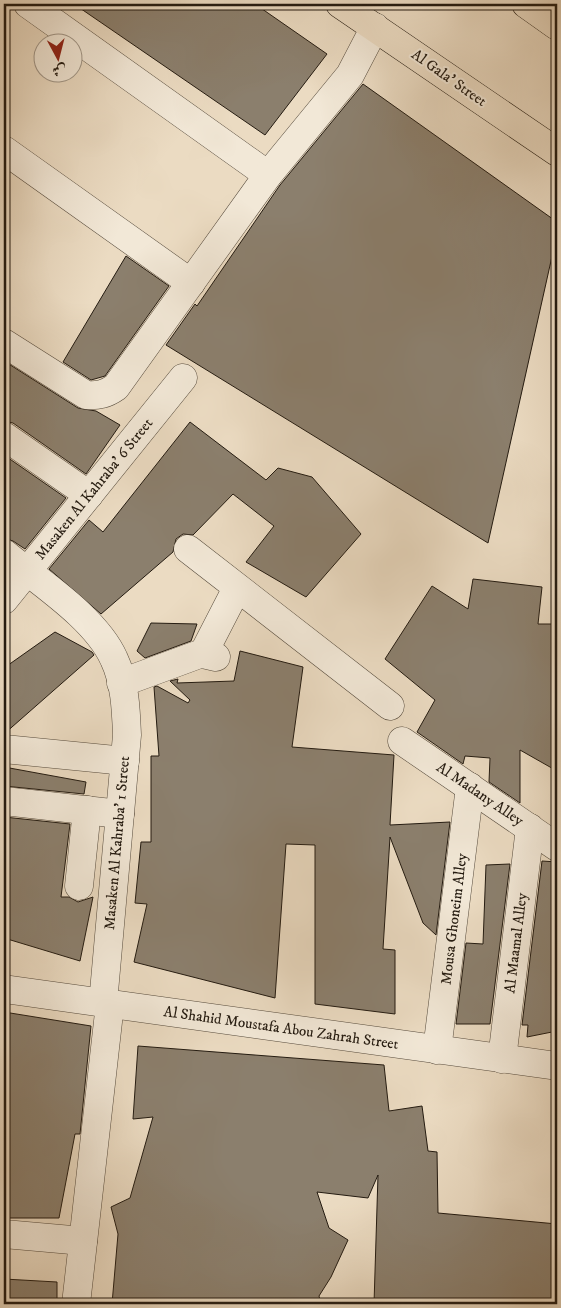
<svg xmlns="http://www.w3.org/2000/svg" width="561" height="1308" viewBox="0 0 561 1308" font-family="'IM FELL DW Pica',Amiri,serif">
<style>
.building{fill:#8b7f6d;stroke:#241b11}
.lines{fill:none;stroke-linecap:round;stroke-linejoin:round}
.minor-casing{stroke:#564b3d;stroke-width:29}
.major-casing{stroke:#241b11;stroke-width:29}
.minor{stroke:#f2e8d7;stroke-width:28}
.major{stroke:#ebdbc2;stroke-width:28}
.labels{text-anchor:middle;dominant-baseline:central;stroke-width:4;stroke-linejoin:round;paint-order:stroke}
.street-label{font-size:15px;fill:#241b11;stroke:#f2e8d7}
</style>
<rect width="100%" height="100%" fill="#ebdbc2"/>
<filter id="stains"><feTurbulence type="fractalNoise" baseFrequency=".004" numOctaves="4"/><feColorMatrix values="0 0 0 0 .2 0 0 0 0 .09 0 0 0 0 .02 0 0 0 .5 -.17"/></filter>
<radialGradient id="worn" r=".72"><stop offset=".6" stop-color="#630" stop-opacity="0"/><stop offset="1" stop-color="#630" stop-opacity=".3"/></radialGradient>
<!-- building -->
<g class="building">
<path d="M74 4H255L327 54 265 135Z"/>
<path d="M363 84 557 222V234L488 543 166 345 195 304 197 306 280 185Z"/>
<path d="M126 256 169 286 105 376 91 380 63 362Z"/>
<path d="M4 361 78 408 96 411 120 425 86 474 13 423 4 421Z"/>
<path d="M190 422 266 480 278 468 312 477 361 534 306 597 246 562 274 526 233 494 193 535 183 534 176 539 173 552 101 614 49 569 89 520 103 532Z"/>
<path d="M4 455 66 498 25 549 13 541 4 538Z"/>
<path d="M473 579 542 587 538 624H557V771L520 750V803L489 782 490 758 465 756 463 764 417 732 435 700 385 659 432 586 468 609Z"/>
<path d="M151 623 197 624 191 641 145 658 137 651Z"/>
<path d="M55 632 92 652 94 655 4 734V668Z"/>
<path d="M240 651 303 667 292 747 394 755 390 825 450 822 436 935 423 923 390 837 383 949 395 950V1014L315 1004V845L286 844 275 998 134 962 147 904 135 903 141 842H151V756H159L154 687 157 686 188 703 190 700 170 681 178 679 177 683 234 681Z"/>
<path d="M4 767 86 782 84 794 4 786Z"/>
<path d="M4 817 70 824 61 897H69L78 902 93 897 80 961 4 938Z"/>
<path d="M542 861 557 862V1031L527 1037 528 1025H522Z"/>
<path d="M510 864 490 1024H456L466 943 483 944 486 865Z"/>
<path d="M4 1012 91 1026 80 1134H75L59 1218H4Z"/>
<path d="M138 1046 384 1065 389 1111 422 1106 428 1151 437 1152 438 1213 557 1224V1304H374L378 1175 368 1198 317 1192 329 1228 348 1240 331 1277 319 1296 321 1304H112L118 1234 111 1207 130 1198 153 1117 133 1119Z"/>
<path d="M4 1279 57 1282V1304H4Z"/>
</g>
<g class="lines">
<defs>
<g id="minor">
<path d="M28 4 268 175"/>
<path d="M4 150 191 283"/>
<path d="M4 343 86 395C98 396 106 394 116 387L268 175 350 75 375 27"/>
<path d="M4 436 89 495"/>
<path d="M188 549 390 706"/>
<path d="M4 553C39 582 96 618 114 659 125 682 126 710 127 735L103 1003"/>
<path d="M4 600 183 378"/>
<path d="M203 654 237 588"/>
<path d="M121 683 197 655 203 654 216 657"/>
<path d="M402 741 557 847"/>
<path d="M4 749 125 761"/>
<path d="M4 801 120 814"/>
<path d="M79 886 87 810"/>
<path d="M4 989 557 1066"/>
<path d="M437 1050 470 787"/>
<path d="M502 1059 530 828"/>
<path d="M4 1234 83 1241"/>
<path d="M76 1304 110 1004"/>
</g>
<g id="major">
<path d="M340 4 557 152"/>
<path d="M526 4 557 26"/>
</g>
</defs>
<!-- minor casing -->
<use href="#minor" class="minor-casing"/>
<!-- major casing -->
<use href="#major" class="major-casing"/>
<!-- minor -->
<use href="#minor" class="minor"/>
<!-- major -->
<use href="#major" class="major"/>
</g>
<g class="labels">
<!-- street labels -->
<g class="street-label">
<text transform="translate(449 78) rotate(35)">Al Gala' Street</text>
<text transform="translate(94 489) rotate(-51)">Masaken Al Kahraba' 6 Street</text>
<text transform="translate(480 794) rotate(34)">Al Madany Alley</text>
<text transform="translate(117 843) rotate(-85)">Masaken Al Kahraba' 1 Street</text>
<text transform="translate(454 919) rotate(-83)">Mousa Ghoneim Alley</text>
<text transform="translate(516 943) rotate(-83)">Al Maamal Alley</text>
<text transform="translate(281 1028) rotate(8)">Al Shahid Moustafa Abou Zahrah Street</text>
</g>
</g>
<!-- margin -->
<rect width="561" height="1308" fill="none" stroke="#ebdbc2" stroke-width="20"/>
<rect x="5" y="5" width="551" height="1298" fill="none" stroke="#241b11" stroke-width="2.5"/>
<rect x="10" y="10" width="541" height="1288" fill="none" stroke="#241b11"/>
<!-- north arrow -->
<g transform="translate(58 58) rotate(173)"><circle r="24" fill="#f2e8d7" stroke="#a09688"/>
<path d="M0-4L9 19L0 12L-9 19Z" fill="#8f2418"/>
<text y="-8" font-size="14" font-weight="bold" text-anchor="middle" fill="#241b11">ش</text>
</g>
<rect width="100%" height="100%" filter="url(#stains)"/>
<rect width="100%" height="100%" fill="url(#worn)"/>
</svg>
